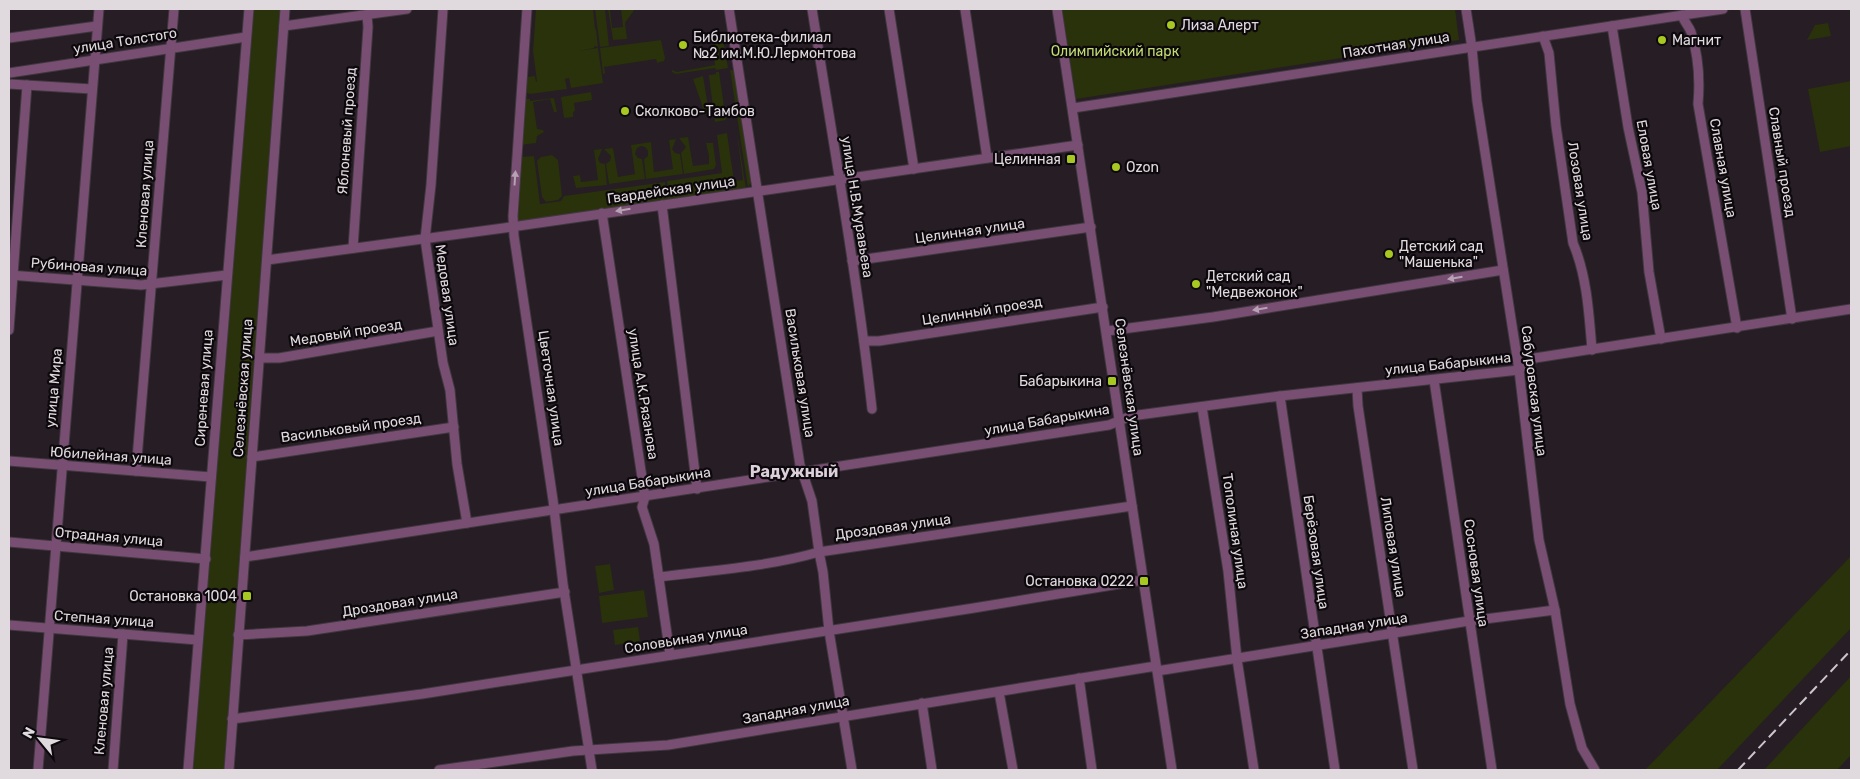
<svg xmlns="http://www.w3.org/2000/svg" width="1860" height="779" viewBox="0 0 1860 779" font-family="Rubik,sans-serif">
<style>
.green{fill:#29320a}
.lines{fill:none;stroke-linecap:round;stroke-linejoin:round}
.minor-casing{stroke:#40373f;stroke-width:11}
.minor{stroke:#784f73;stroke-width:9}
.rail{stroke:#ccc6cb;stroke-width:2;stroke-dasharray:10 5;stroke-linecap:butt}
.oneway{fill:#b6a2b4}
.poi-dot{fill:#a6c821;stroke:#0c080c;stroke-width:2}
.labels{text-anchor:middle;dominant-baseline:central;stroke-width:4.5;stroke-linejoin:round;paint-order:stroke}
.poi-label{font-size:14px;fill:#e0dadf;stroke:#0c080c;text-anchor:start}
.street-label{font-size:14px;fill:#e0dadf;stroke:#0c080c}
.park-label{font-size:14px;fill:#c1dd71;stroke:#0c080c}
.quarter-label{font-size:16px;font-weight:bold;fill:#dbcfd9;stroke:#0c080c}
</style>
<rect width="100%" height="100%" fill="#261d25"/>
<!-- green -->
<g class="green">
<path d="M252 9H280L224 770H190Z"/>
<path d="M536 9H593L595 28H594L596 29 598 47 594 46V48L579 51 598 48 603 83 571 88 569 78 565 79 567 89 530 94 525 92 527 77 535 76 536 82H537L533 51Z"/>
<path d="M595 9H605L609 46 600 47Z"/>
<path d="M608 9H616L610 10 612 28 623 27 621 9H635L625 23 627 39 613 40Z"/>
<path d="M1062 9H1455L1459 40 1076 99Z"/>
<path d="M1828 23 1831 36 1807 40 1815 25Z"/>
<path d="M710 31H713L719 37 722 33 728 68 716 70 715 68 676 74 672 72V70L677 72 715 65Z"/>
<path d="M661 40 665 58 664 61 657 63 656 59 604 67 605 73 603 74 600 48Z"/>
<path d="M730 70H733L735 73 751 182 748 188Z"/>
<path d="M716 72H719L726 120 715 122 709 77V75L716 74Z"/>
<path d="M703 76 709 112 703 116 702 105 693 79Z"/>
<path d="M1851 81V146L1820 152 1808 89Z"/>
<path d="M591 92 592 100 574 103 575 111 573 112V117L564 118 561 97Z"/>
<path d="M554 98 557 112H554L550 99 533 102 537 129 543 130 544 132 537 136 536 143 520 145 525 99H530V101Z"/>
<path d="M736 126 746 189 520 222 517 221 515 215 519 157 534 156 540 204 561 201 564 196 665 182 666 190 668 189 667 181 722 173 717 135 727 133 734 181 743 180Z"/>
<path d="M688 137 693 166 709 164V156L706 143H713L716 165 714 169 684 174 681 153 686 147 679 138Z"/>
<path d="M676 139 672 149 675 153 680 154 683 174 646 179 644 159 648 156V151L645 147 641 146 637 148 635 154 638 158 642 159 645 179 609 184 606 164 610 161 611 156 604 149 613 148 618 177 635 174 631 145 651 142 654 172 673 169 669 140Z"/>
<path d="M602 149 598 159 600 163 605 164 607 185 576 188 573 176 580 175 581 182 598 180 594 150Z"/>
<path d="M552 155 558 160 562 196 558 200 546 202 542 197 537 161 541 157Z"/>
<path d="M1851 556V628L1717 770H1645Z"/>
<path d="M610 564 614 590 599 593 595 566Z"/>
<path d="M644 590 648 617 602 623 599 596Z"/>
<path d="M638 627 640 641 615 645 613 630Z"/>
<path d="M1851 676V755L1837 770H1764Z"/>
</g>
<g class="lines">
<defs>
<g id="minor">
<path d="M443 9 431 185 425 239 443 363 450 390 457 464 467 523"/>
<path d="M527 9 513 216 514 236 553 500 563 584 592 770"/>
<path d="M729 9 800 465 812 501 819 552 823 572 829 631 852 770"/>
<path d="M812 9C833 142 857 275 872 409"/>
<path d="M889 9 914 169"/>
<path d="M965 9 987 158"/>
<path d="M1057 9 1172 770"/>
<path d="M1466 9 1472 48 1477 101 1519 370 1539 540 1555 610 1570 704 1582 748 1595 770"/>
<path d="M1745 9 1792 319"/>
<path d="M1682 15C1684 22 1689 26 1691 32 1698 54 1700 81 1698 104L1737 328"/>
<path d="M284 26 407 9"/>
<path d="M1612 26 1628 127 1642 192 1649 272 1661 339"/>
<path d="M1543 36 1549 53 1556 126 1573 243C1587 276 1589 314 1592 350"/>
<path d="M9 38 97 26"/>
<path d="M9 73 246 37"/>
<path d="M9 84 92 89"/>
<path d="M1073 108 1723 9"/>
<path d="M662 205 697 489"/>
<path d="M602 213 643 484 645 497 642 507 654 544 670 655"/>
<path d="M353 248 368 27 367 15"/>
<path d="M267 260 504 228 1078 145"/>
<path d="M852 261 1091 227"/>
<path d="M9 275 141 285 227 275"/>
<path d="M9 330 27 85"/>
<path d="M1107 331 1213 317 1503 270"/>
<path d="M864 341H879L1103 307"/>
<path d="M259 358H279L438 331"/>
<path d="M1434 380 1492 770"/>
<path d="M1357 388 1358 406 1413 770"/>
<path d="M1280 396 1335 770"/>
<path d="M1202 407 1228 571 1237 659 1254 770"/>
<path d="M252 457 454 427"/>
<path d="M9 461 211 477"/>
<path d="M136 471 174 9"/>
<path d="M9 542 206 559"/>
<path d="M245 557 1109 425 1131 416 1280 396 1519 370 1535 358 1851 309"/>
<path d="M659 577C712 570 767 567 819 552L1132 506"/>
<path d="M9 625 198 640"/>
<path d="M238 635 307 631 565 592"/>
<path d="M1157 671 1469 621 1555 610"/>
<path d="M1079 678 1092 770"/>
<path d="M999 692 1013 770"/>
<path d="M922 703 932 770"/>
<path d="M232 719 422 694 974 608 1143 580"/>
<path d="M38 770 99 9"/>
<path d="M113 770 123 634"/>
<path d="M188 770 249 9"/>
<path d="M229 770 285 9"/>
<path d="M439 770 573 751 668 745 1156 666"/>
</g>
</defs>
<!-- minor casing -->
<use href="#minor" class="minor-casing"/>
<!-- minor -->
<use href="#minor" class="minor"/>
<!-- rail -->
<path class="rail" d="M1738 770 1851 650"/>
</g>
<!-- one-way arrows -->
<defs><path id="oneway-solid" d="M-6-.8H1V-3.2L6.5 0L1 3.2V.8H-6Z" transform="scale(1.25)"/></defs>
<g class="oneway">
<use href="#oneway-solid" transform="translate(515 178) rotate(-86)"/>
<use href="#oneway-solid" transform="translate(623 210) rotate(171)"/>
<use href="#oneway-solid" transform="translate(1455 278) rotate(171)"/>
<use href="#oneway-solid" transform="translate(1260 309) rotate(171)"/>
</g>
<!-- markers -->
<g class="poi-dot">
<circle cx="1171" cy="25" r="5"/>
<circle cx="1662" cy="40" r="5"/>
<circle cx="683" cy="45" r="5"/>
<circle cx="625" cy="111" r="5"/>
<rect x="1066" y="154" width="10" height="10" rx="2.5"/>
<circle cx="1116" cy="167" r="5"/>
<circle cx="1389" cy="254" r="5"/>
<circle cx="1196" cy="284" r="5"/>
<rect x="1107" y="376" width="10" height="10" rx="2.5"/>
<rect x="1139" y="576" width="10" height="10" rx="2.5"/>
<rect x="242" y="591" width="10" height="10" rx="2.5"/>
</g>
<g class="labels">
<!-- poi labels -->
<g class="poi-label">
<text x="1181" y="25">Лиза Алерт</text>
<text x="693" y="37">Библиотека-филиал<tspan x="693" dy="16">№2 им.М.Ю.Лермонтова</tspan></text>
<text x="1672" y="40">Магнит</text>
<text x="635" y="111">Сколково-Тамбов</text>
<text x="1061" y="159" text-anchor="end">Целинная</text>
<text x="1126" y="167">Ozon</text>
<text x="1399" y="246">Детский сад<tspan x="1399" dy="16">"Машенька"</tspan></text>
<text x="1206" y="276">Детский сад<tspan x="1206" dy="16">"Медвежонок"</tspan></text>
<text x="1102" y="381" text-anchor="end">Бабарыкина</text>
<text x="1134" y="581" text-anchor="end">Остановка 0222</text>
<text x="237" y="596" text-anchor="end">Остановка 1004</text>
</g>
<!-- street labels -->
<g class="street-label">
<text transform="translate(125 41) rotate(-9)">улица Толстого</text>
<text transform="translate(1396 45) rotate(-9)">Пахотная улица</text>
<text transform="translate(347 131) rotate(-86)">Яблоневый проезд</text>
<text transform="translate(1782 162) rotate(81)">Славный проезд</text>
<text transform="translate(1649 165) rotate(80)">Еловая улица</text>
<text transform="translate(1723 168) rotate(80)">Славная улица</text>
<text transform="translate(671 190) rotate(-8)">Гвардейская улица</text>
<text transform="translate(1580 191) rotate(81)">Лозовая улица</text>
<text transform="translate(145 194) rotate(-86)">Кленовая улица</text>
<text transform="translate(857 207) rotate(81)">улица Н.В.Муравьева</text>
<text transform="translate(970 231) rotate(-8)">Целинная улица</text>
<text transform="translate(89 267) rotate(4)">Рубиновая улица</text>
<text transform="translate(447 295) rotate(82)">Медовая улица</text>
<text transform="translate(982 311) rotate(-9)">Целинный проезд</text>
<text transform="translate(346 333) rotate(-9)">Медовый проезд</text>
<text transform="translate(1448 364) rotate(-6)">улица Бабарыкина</text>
<text transform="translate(800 373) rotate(81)">Васильковая улица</text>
<text transform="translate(1129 387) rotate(82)">Селезнёвская улица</text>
<text transform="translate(54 388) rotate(-85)">улица Мира</text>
<text transform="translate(204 388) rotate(-86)">Сиреневая улица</text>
<text transform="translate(243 388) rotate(-86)">Селезнёвская улица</text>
<text transform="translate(551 388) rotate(82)">Цветочная улица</text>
<text transform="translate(1534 391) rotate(83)">Сабуровская улица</text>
<text transform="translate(643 394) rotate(81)">улица А.К.Рязанова</text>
<text transform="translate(1047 420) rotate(-10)">улица Бабарыкина</text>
<text transform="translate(351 428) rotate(-8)">Васильковый проезд</text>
<text transform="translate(111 456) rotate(4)">Юбилейная улица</text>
<text transform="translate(648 482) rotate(-9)">улица Бабарыкина</text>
<text transform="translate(893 527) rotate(-8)">Дроздовая улица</text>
<text transform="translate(1235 531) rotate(82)">Тополиная улица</text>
<text transform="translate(109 537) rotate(5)">Отрадная улица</text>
<text transform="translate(1393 547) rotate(81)">Липовая улица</text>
<text transform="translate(1316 552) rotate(82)">Берёзовая улица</text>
<text transform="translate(1476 573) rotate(82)">Сосновая улица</text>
<text transform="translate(400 603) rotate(-9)">Дроздовая улица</text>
<text transform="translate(104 619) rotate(4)">Степная улица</text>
<text transform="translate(1354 626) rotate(-9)">Западная улица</text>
<text transform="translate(686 639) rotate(-9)">Соловьиная улица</text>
<text transform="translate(104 701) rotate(-85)">Кленовая улица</text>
<text transform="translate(796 710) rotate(-10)">Западная улица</text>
</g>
<!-- park labels -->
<g class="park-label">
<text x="1115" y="51">Олимпийский парк</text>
</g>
<!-- quarter labels -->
<g class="quarter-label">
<text x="794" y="471">Радужный</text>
</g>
</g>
<!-- border -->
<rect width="1860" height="779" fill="none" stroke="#e0dadf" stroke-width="20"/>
<!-- north arrow -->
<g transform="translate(40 739) rotate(299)" stroke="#0c080c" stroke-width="4" paint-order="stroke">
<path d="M0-4L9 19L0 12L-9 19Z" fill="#e0dadf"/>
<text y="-8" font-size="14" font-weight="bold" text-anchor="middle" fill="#e0dadf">N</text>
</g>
</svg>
